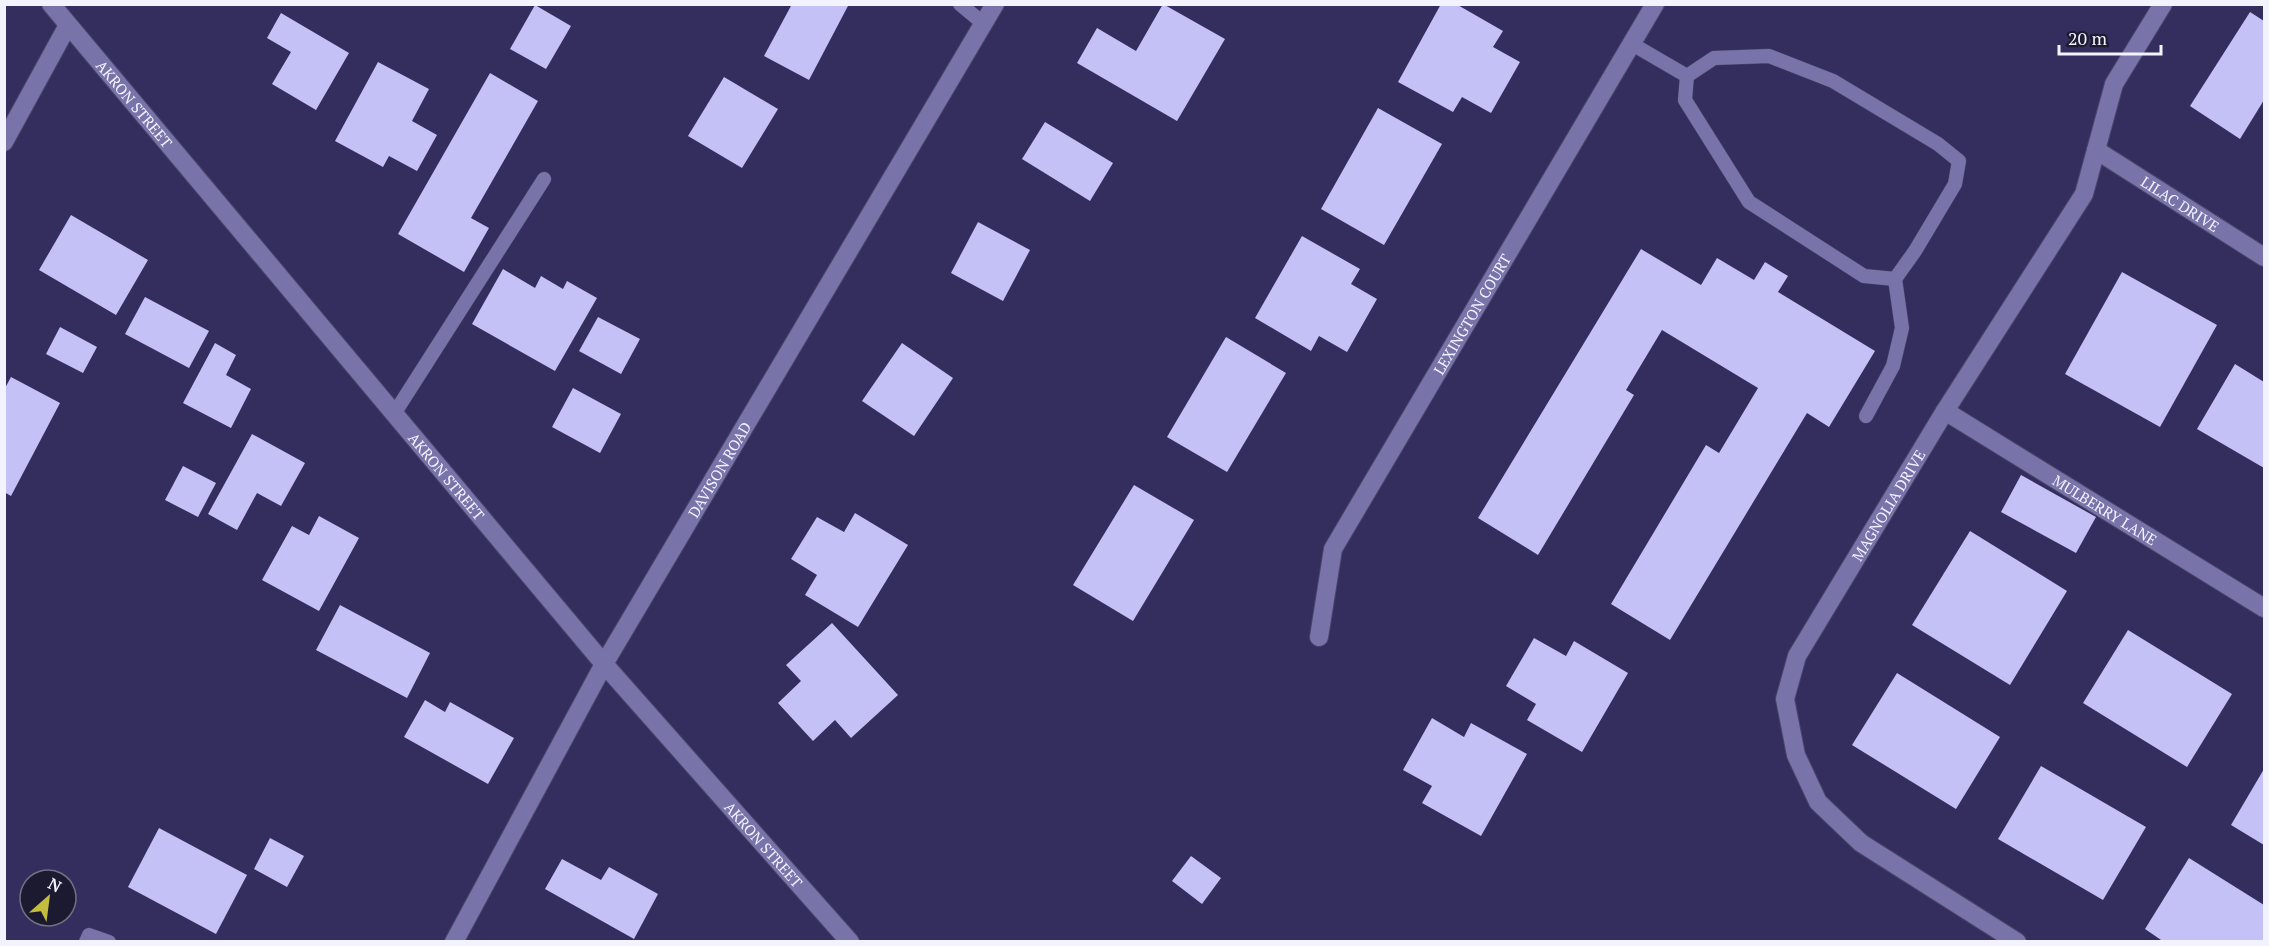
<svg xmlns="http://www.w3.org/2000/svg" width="2269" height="946" viewBox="0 0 2269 946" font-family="'PT Serif',serif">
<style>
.building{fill:#c3c1f5}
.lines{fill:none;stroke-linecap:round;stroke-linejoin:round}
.service-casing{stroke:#4c456b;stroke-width:15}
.minor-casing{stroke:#4c456b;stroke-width:20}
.tertiary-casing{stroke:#4c456b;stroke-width:20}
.secondary-casing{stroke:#4c456b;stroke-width:20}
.service{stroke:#7874aa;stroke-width:14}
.minor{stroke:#7874aa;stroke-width:18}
.tertiary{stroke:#7874aa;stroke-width:18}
.secondary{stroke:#7874aa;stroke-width:18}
.labels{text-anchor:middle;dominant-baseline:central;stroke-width:6;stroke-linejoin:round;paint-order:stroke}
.street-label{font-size:15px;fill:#f3f2ff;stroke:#1c1a30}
</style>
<rect width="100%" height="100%" fill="#342e5e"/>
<!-- building -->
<g class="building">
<path d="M792 4H849L809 80 764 56Z"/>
<path d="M1163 4 1225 39 1177 121 1077 63 1097 28 1136 51Z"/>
<path d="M1441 4H1456L1503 31 1493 47 1520 62 1491 113 1462 97 1453 112 1398 82Z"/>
<path d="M535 5 571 26 546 69 510 49Z"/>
<path d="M2250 12 2264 21V100L2240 139 2190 106Z"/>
<path d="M281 13 349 53 316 110 272 84 291 52 267 38Z"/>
<path d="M378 62 429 89 412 121 437 135 417 171 389 156 383 167 335 141Z"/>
<path d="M490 73 538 101 471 218 489 228 464 272 398 234Z"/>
<path d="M724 77 778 109 742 168 688 136Z"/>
<path d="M1378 108 1442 144 1384 245 1321 209Z"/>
<path d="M1045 122 1113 163 1090 201 1022 159Z"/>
<path d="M71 215 148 260 116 315 39 270Z"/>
<path d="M978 222 1030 250 1003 301 951 273Z"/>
<path d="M1302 236 1360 269 1351 284 1377 299 1347 352 1319 336 1311 351 1255 318Z"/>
<path d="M1641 249 1701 285 1717 258 1754 280 1765 262 1788 276 1778 292 1875 351 1829 427 1807 413 1670 640 1611 604 1706 445 1719 453 1758 388 1662 330 1626 390 1634 395 1538 555 1478 518Z"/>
<path d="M503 269 535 288 541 276 563 289 567 281 597 298 555 371 472 324Z"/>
<path d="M2122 272 2217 325 2160 427 2065 374Z"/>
<path d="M145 297 209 331 189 368 125 334Z"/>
<path d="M598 317 640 339 621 374 579 351Z"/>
<path d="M60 327 97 347 83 373 46 354Z"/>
<path d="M1226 337 1286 373 1227 472 1167 437Z"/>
<path d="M215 343 236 355 226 375 251 389 231 428 183 403Z"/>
<path d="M902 343 953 378 914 436 862 401Z"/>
<path d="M2235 364 2264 382V468L2197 429Z"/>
<path d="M11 377 60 403 11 496 4 492V390Z"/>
<path d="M573 388 621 414 600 453 552 427Z"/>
<path d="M252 434 305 463 281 506 257 493 237 530 208 514Z"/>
<path d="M183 466 216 483 198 517 165 500Z"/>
<path d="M2021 475 2096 517 2076 553 2001 512Z"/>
<path d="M1134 485 1194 520 1133 621 1073 585Z"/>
<path d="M855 513 908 545 858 627 805 595 817 575 791 559 817 517 844 532Z"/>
<path d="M319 516 359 538 319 611 262 580 292 526 309 535Z"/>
<path d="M1970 531 2067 591 2010 685 1912 625Z"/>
<path d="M340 605 430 653 407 698 316 650Z"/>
<path d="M832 623 898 695 851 738 835 720 813 741 778 703 801 681 786 665Z"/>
<path d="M2128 630 2232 694 2187 767 2083 703Z"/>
<path d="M1534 638 1566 656 1574 641 1628 673 1582 752 1527 720 1536 704 1506 686Z"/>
<path d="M1897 673 2000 737 1956 809 1852 745Z"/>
<path d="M425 700 445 712 450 702 514 738 488 784 404 737Z"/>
<path d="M1432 718 1464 737 1471 723 1527 754 1481 836 1422 803 1432 786 1403 770Z"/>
<path d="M2041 766 2146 827 2103 900 1998 839Z"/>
<path d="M2264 769V845L2231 825Z"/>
<path d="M159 828 247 875 216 934 128 887Z"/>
<path d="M270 838 304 856 287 887 254 869Z"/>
<path d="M1191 856 1221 878 1202 904 1172 881Z"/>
<path d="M2189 858 2264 905V942H2164L2145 929Z"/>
<path d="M562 859 601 880 609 867 658 894 634 939 545 889Z"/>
</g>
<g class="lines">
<defs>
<g id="service">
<path d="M960 4 984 24"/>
<path d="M1632 44 1687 76 1714 58 1769 56 1833 81 1938 144 1959 161 1955 184 1915 251 1895 279 1864 276 1749 202 1685 100 1687 76"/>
<path d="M394 414 544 179"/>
<path d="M1866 416 1893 366 1902 328 1895 279"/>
<path d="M86 942 89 935 109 942"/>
</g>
<g id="minor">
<path d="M4 142 68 25"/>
<path id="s1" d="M2096 150 2264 257"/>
<path id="s2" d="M1945 411 2264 608"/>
<path id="s3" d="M1319 637 1333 549 1655 4"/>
<path id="s4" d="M2017 942 1861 843 1818 802 1796 755 1785 699 1797 656 1945 411 2084 194 2114 84 2163 4"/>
</g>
<g id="tertiary">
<path id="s5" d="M454 942 604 664 995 4"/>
</g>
<g id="secondary">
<path id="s6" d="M51 4 604 664 850 942"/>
</g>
</defs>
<!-- service casing -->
<use href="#service" class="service-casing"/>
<!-- minor casing -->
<use href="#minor" class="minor-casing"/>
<!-- tertiary casing -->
<use href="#tertiary" class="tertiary-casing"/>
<!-- secondary casing -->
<use href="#secondary" class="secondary-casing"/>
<!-- service -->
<use href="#service" class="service"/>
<!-- minor -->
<use href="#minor" class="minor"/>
<!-- tertiary -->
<use href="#tertiary" class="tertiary"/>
<!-- secondary -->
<use href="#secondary" class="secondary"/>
</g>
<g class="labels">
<!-- street labels -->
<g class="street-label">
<text stroke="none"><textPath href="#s6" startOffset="130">AKRON STREET</textPath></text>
<text stroke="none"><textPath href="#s1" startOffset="100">LILAC DRIVE</textPath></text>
<text stroke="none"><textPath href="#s3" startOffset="362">LEXINGTON COURT</textPath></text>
<text stroke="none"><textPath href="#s5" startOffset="542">DAVISON ROAD</textPath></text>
<text stroke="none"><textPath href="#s6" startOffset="616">AKRON STREET</textPath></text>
<text stroke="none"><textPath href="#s4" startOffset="574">MAGNOLIA DRIVE</textPath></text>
<text stroke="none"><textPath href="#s2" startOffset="188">MULBERRY LANE</textPath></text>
<text stroke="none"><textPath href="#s6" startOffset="1102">AKRON STREET</textPath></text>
</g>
</g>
<!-- border -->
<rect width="2269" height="946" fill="none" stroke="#f3f2ff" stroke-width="12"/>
<!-- north arrow -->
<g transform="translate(48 898) rotate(28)"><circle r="28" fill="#1c1a30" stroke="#727083" stroke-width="1.5"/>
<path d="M0-4.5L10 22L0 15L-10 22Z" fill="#c2bd3f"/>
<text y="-9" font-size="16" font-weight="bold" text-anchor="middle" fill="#f3f2ff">N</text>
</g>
<!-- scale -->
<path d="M2059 45v9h102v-9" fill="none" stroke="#f3f2ff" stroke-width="3"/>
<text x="2068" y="45" font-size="18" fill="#f3f2ff" stroke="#1c1a30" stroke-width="4.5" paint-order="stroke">20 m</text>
</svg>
